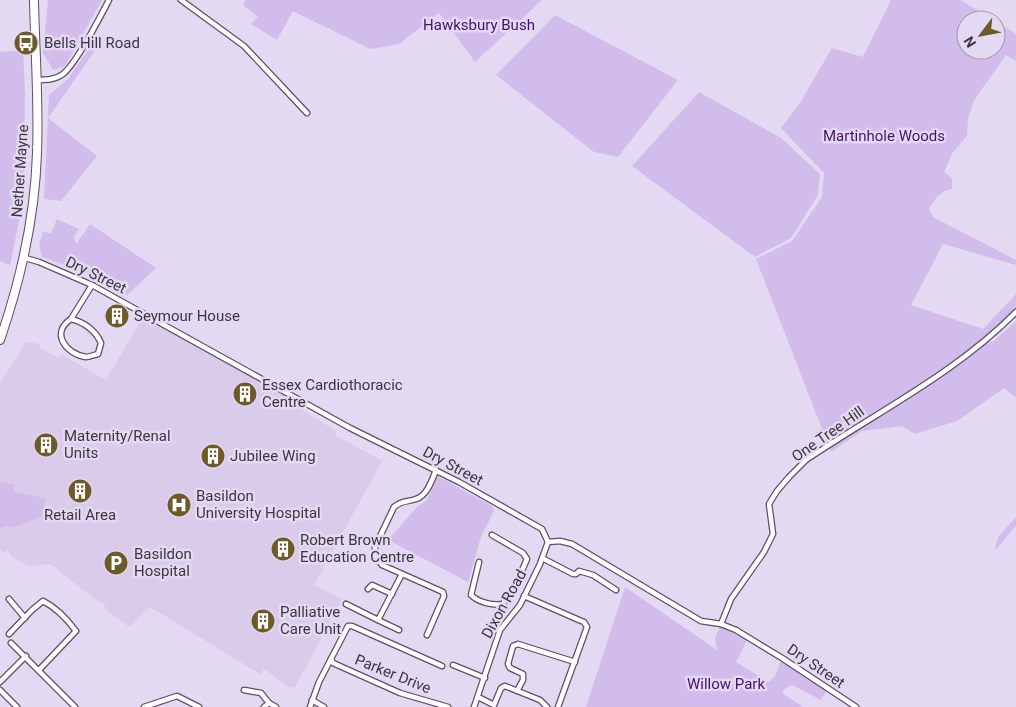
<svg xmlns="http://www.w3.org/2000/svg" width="1016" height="707" viewBox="0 0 1016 707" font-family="Roboto,sans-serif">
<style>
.built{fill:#dacbeb}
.green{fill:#d2bceb}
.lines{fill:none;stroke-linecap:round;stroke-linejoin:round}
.minor-casing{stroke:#5b5166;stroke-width:7}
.primary-casing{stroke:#5b5166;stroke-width:10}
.minor{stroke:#fff;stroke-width:4.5}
.primary{stroke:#fff;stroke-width:8}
.labels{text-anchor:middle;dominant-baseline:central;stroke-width:5;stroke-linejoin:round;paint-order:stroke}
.park-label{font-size:15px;fill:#46126b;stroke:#e4d9f2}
.poi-label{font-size:15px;fill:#3b3741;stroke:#e4d9f2;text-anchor:start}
.street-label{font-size:15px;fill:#3b3741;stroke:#e4d9f2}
</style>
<rect width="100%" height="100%" fill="#e4d9f2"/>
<!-- built -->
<path class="built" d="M143 317 299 404 298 407 336 431 335 435 382 461 314 585 342 599 295 687 290 688 264 669 260 674 150 607 129 627 104 608 106 606 79 587 51 564 28 566 11 556 9 551 2 552 0 548V383L26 342H30L38 344 41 348 58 358 61 354 106 380Z"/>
<!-- green -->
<g class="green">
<path d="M48 0H102L65 66 53 70 43 53Z"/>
<path d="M246 0H542L475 62 439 13 399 44 370 49 293 11 277 40 251 24 258 17 243 5Z"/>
<path d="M891 0H960L995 20H966V50H996V21L1016 34V61L1006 55 974 100 968 119 967 136 953 152 944 172 952 178V189C940 190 935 199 929 209L933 217 1016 260V265L943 244 911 305 983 329 1016 294V309L985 341 993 342 1016 321V398L1004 388 957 421 915 434 902 426 862 431 831 452 756 259 792 241 822 197 824 173 781 128 800 103 832 48 863 57Z"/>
<path d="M555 15 678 80 618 157 594 152 496 75Z"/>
<path d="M91 46 96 49 48 118 97 156 61 201 44 199 49 95 67 80Z"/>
<path d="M23 50 25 94 23 202 10 265 0 261V52Z"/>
<path d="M699 92 781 138 820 174 818 195 791 238 755 257 632 166Z"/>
<path d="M57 219 79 229 74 237 76 244 90 224 156 268 127 295 88 273 42 257 39 245 43 232 51 233Z"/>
<path d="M437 476 492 506 494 511 481 537 468 582 388 540 416 508 427 500Z"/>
<path d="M0 482 15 484 14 492 45 498 43 516 14 527 8 526 0 528Z"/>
<path d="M1016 517V526L995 550 998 537Z"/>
<path d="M625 587 717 650 715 638 721 624 748 638 736 662 769 682 775 676 782 658 828 689 821 700 792 685 785 689 782 693 803 707H586Z"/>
</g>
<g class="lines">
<defs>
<g id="minor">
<path d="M181 0 244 46 307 113"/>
<path d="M36 80C46 80 55 80 63 74 77 63 100 17 109 0"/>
<path d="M25 258 39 262 92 285 350 428 459 482 542 529 548 542 560 541 572 544 701 621 721 624 736 630 782 658 856 707"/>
<path d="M71 319C50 333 66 354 86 357 89 357 94 355 98 354L101 343C96 331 84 322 71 319L92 285"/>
<path d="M542 558 573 574H576L579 571 593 575 616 590"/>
<path d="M479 562 471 595C478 602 493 606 503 604L517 582 527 559 523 553 492 535"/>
<path d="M368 589 372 585 392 594"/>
<path d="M524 596 579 620 584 622 587 627 558 707"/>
<path d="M9 599 25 618"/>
<path d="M346 604 378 620 402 574"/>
<path d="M378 620 399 630"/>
<path d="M721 624 731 599 764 552 773 534 769 504 777 491 789 477 806 460C877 412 956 373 1016 312"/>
<path d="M9 634 32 610 43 601C57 608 67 619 76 631L39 670"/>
<path d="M427 635 444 596 443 592 382 565 375 554V547L394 507C402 500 408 502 416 499 427 496 432 480 436 470"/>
<path d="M11 643 75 707"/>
<path d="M331 659 333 663 400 693 448 707"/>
<path d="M453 665 485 678"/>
<path d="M0 682 26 656"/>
<path d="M0 690 17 707"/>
<path d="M244 690 261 693 269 703"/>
<path d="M517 691 523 680V674L510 668 508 664 513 646 518 644 575 662"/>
<path d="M478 697 494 705 501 688 505 686 540 700 547 707"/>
<path d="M312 700 324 707"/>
<path d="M144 707 177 696 199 707"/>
<path d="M264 707 269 703 276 707"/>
<path d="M310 707 319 682 348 626H352L442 666"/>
<path d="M474 707 500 630 520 605 540 564 548 542"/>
</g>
<path id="primary" d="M0 340C21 279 35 217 37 153 39 102 35 51 34 0"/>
</defs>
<!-- minor casing -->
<use href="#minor" class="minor-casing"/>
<!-- primary casing -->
<use href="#primary" class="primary-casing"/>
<!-- minor -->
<use href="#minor" class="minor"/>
<!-- primary -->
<use href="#primary" class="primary"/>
</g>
<!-- icons -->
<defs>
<symbol id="bus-disc" viewBox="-11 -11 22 22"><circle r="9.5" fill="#6d5a28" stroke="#e4d9f2"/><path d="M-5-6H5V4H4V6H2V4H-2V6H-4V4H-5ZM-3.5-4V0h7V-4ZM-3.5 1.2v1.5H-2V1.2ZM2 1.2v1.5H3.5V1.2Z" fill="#fff"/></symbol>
<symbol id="building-disc" viewBox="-11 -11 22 22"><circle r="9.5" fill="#6d5a28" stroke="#e4d9f2"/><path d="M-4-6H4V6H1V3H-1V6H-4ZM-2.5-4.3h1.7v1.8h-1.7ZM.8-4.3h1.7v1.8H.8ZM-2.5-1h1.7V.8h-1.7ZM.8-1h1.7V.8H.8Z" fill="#fff"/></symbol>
<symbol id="hospital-disc" viewBox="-11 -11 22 22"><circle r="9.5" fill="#6d5a28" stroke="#e4d9f2"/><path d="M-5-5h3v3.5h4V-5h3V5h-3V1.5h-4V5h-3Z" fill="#fff"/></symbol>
<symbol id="parking-disc" viewBox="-11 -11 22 22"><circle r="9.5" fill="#6d5a28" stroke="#e4d9f2"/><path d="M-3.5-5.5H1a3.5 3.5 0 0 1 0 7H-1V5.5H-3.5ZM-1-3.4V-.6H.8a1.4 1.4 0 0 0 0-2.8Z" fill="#fff"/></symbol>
</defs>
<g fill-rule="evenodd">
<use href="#bus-disc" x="12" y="29" width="28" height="28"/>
<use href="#building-disc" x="103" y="302" width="28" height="28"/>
<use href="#building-disc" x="231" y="380" width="28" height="28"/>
<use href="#building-disc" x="32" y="431" width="28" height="28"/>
<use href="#building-disc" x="199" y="442" width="28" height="28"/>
<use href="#building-disc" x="66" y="477" width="28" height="28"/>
<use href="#hospital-disc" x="165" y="491" width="28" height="28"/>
<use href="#building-disc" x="269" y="535" width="28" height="28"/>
<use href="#parking-disc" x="102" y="549" width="28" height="28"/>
<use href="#building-disc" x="249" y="607" width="28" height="28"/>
</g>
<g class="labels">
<!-- park labels -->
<g class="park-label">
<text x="479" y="25">Hawksbury Bush</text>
<text x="884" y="136">Martinhole Woods</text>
<text x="726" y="684">Willow Park</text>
</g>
<!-- poi labels -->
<g class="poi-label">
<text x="44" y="43">Bells Hill Road</text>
<text x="134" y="316">Seymour House</text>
<text x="262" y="385">Essex Cardiothoracic<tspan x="262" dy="17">Centre</tspan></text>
<text x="64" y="436">Maternity/Renal<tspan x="64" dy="17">Units</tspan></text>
<text x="230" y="456">Jubilee Wing</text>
<text x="196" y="496">Basildon<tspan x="196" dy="17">University Hospital</tspan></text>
<text x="80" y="515" text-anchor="middle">Retail Area</text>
<text x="300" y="540">Robert Brown<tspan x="300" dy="17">Education Centre</tspan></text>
<text x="134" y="554">Basildon<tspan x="134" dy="17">Hospital</tspan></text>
<text x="280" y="612">Palliative<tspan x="280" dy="17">Care Unit</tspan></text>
</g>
<!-- street labels -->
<g class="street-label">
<text transform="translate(20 171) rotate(-86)">Nether Mayne</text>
<text transform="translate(96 275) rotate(26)">Dry Street</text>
<text transform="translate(828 434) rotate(-35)">One Tree Hill</text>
<text transform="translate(453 466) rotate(28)">Dry Street</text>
<text transform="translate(504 604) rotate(-61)">Dixon Road</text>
<text transform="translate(816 666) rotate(34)">Dry Street</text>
<text transform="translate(393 674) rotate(22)">Parker Drive</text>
</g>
</g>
<!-- north arrow -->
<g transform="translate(981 35) rotate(238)"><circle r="24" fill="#e4d9f2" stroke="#a098ab"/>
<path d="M0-4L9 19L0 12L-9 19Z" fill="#6d5a28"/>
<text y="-8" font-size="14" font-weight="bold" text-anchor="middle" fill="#3b3741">N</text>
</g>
</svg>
